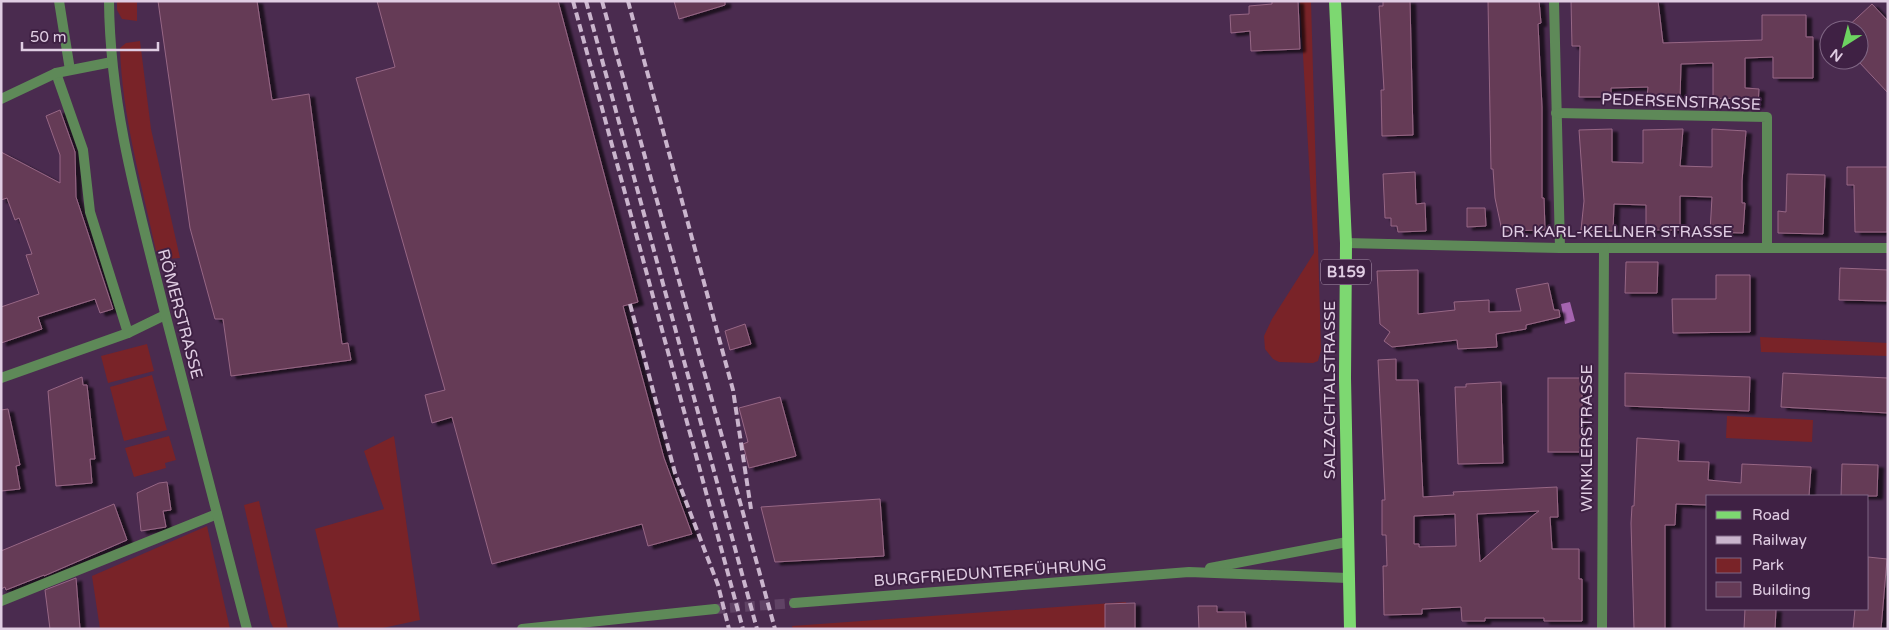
<svg xmlns="http://www.w3.org/2000/svg" width="1889" height="630" viewBox="0 0 1889 630" font-family="'Varela Round',sans-serif">
<style>
.green{fill:#792328}
.water{fill:#a564b0}
.building{fill:#653a56;stroke:#976785;fill-rule:evenodd;filter:url(#shadow)}
.lines{fill:none;stroke-linecap:round;stroke-linejoin:round}
.minor-tunnel{stroke:#604365;stroke-width:10;stroke-dasharray:10 5;stroke-linecap:butt}
.minor{stroke:#5e8958;stroke-width:10}
.tertiary{stroke:#5e8958;stroke-width:10}
.primary{stroke:#7dd871;stroke-width:12}
.rail{stroke:#cab5cd;stroke-width:4;stroke-dasharray:8 4;stroke-linecap:butt}
.labels{text-anchor:middle;dominant-baseline:central;stroke-width:4;stroke-linejoin:round;paint-order:stroke}
.shield{fill:#3f2144;stroke:#b099b3;stroke-width:1}
.shield-label{font-size:15px;font-weight:bold;fill:#e0cde3}
.street-label{font-size:16px;fill:#e0cde3;stroke:#3f2144}
</style>
<defs>
<filter id="shadow"><feDropShadow dx="5.5" dy="3" stdDeviation="1" flood-color="#0009"/></filter>
</defs>
<rect width="100%" height="100%" fill="#4a2b4f"/>
<!-- green -->
<g class="green">
<path d="M117 1H137V21L122 19 117 10Z"/>
<path d="M1300 1H1311L1321 350 1318 361 1313 363 1279 362 1273 359 1265 349 1264 336 1272 319 1314 253Z"/>
<path d="M140 41 151 129 180 258 165 259 156 251C142 185 122 116 120 48L126 43Z"/>
<path d="M1760 337 1888 343V356L1761 352Z"/>
<path d="M147 344 154 371 108 383 101 356Z"/>
<path d="M152 375 167 430 124 441 110 387Z"/>
<path d="M1727 416 1813 420 1812 442 1726 438Z"/>
<path d="M169 436 176 460 165 463 166 468 134 477 125 448Z"/>
<path d="M394 436 420 620 378 629H339L315 529 384 509 364 451Z"/>
<path d="M259 501 288 629H274L270 621 244 505Z"/>
<path d="M207 526 230 629H100L92 576Z"/>
<path d="M1126 602 1127 629H793L792 626Z"/>
</g>
<!-- water -->
<path class="water" d="M1570 302 1575 321 1565 324 1561 304Z"/>
<!-- building -->
<g class="building">
<path d="M158 1H257L272 100 309 94 342 344 348 343 351 360 231 376 223 319H215L190 228Z"/>
<path d="M377 1H558L638 302 623 306 664 458 692 534 648 546 642 524 492 564 452 417 432 423 425 395 445 390 356 78 395 67Z"/>
<path d="M674 1H725V5L679 19Z"/>
<path d="M1272 1H1298L1300 49 1251 51 1250 31 1231 33 1230 15 1249 14V6L1272 4Z"/>
<path d="M1383 1H1410L1413 135 1382 136 1381 90H1384L1379 6H1383Z"/>
<path d="M1488 1H1539L1541 23 1538 24 1542 107V198H1544L1545 230 1502 231 1495 198 1493 169H1491Z"/>
<path d="M1571 1H1658L1663 43 1762 40V15H1806V37H1813V78H1773V57L1745 58V88L1759 89 1758 105 1736 104 1737 98 1713 99V63L1681 64 1680 99 1647 98 1648 87 1611 88V97H1579L1580 46H1572Z"/>
<path d="M1872 4 1888 21V93L1859 62V30H1844Z"/>
<path d="M60 110 75 152 76 197 113 309 100 313 95 299 38 317 42 329 1 343V307L39 294 26 255 32 254 19 218 15 220 7 198 1 200V152L60 183V155L46 116Z"/>
<path d="M1612 129V162L1643 163V130L1683 129 1680 166 1712 167V129L1746 131 1742 181V203H1745L1743 233 1710 232 1712 197 1680 196V230H1646V205L1614 204 1613 231 1581 230 1584 201 1579 130Z"/>
<path d="M1847 167H1888L1887 232H1855L1854 185H1847Z"/>
<path d="M1415 172 1416 204 1425 203 1426 231 1398 232 1397 226H1391V218H1385L1383 174Z"/>
<path d="M1787 174 1825 175 1823 234 1778 233V211L1786 212Z"/>
<path d="M1467 208H1485L1486 226 1467 227Z"/>
<path d="M1626 262H1658L1657 293H1625Z"/>
<path d="M1840 268 1888 270 1887 301 1839 300Z"/>
<path d="M1418 270V314L1455 310 1454 302 1489 300V312L1521 311 1516 289 1548 283 1554 310H1559L1560 317 1526 325V329L1496 334 1497 347 1458 349 1457 340 1392 347 1384 341 1390 332 1380 324 1377 271Z"/>
<path d="M1716 275H1750V332L1673 333 1672 299H1716Z"/>
<path d="M745 324 751 344 730 350 725 331Z"/>
<path d="M1396 359V380H1418L1423 497 1454 495 1453 492 1557 487 1558 517H1550L1552 549H1579V579H1582V621H1544V618H1485V621H1462L1461 607 1422 609V614L1384 615 1383 566H1387L1386 535H1382V500H1385L1378 360ZM1539 511 1531 517 1480 562 1477 514ZM1455 514 1456 546 1419 547V544H1414V516Z"/>
<path d="M1625 373 1750 377 1749 411 1625 406Z"/>
<path d="M1783 373 1888 378V413L1781 407Z"/>
<path d="M82 377 83 385H87L95 459H90L92 483 56 486 48 391Z"/>
<rect x="1548" y="378" width="34" height="74"/>
<path d="M1501 382 1503 463 1458 464 1455 387H1466V384Z"/>
<path d="M780 397 796 456 749 468 743 444 748 442 739 408Z"/>
<path d="M8 409 20 465 16 466 20 489 1 491V410Z"/>
<path d="M1637 438 1679 441 1678 461 1709 462 1708 480 1741 483 1742 464 1811 467 1809 496H1708L1707 505 1676 504 1675 525H1665V629H1634L1631 523 1632 506H1634Z"/>
<path d="M1842 464 1878 465 1877 496H1841Z"/>
<path d="M167 482 171 510 163 511 166 527 141 531 137 493 159 483Z"/>
<path d="M880 499 884 556 775 562 761 507Z"/>
<path d="M114 504 127 540 44 576V575L6 590 5 587 1 589V551Z"/>
<path d="M1868 557 1887 559 1881 629H1853L1855 609H1868Z"/>
<path d="M76 578 80 629H50L45 590Z"/>
<path d="M1135 603V629H1105V604Z"/>
<path d="M1198 606H1217V612H1245L1246 629H1199Z"/>
<path d="M1745 609H1776L1775 629H1744Z"/>
</g>
<g class="lines">
<!-- minor-tunnel -->
<path class="minor-tunnel" d="M715 609 794 603"/>
<!-- minor -->
<g class="minor">
<path d="M59 1 70 70"/>
<path d="M1554 1 1560 248"/>
<path d="M56 73 83 150 90 212 128 333"/>
<path d="M1 99 56 73 112 62"/>
<path d="M1556 113 1767 117V247"/>
<path d="M1346 243 1560 248H1888"/>
<path d="M1 378 128 333 165 315"/>
<path d="M1 601 217 514"/>
<path d="M1602 629 1604 248"/>
</g>
<!-- tertiary -->
<g class="tertiary">
<path d="M109 1C110 111 140 212 166 317 192 421 219 525 247 629"/>
<path d="M1210 568 1347 542"/>
<path d="M794 603 1189 572 1348 578"/>
<path d="M522 629 715 609"/>
</g>
<!-- primary -->
<path class="primary" d="M1335 1 1346 243 1345 378 1350 629"/>
<!-- rail -->
<g class="rail">
<path d="M573 1 743 629"/>
<path d="M586 1 757 629"/>
<path d="M602 1 775 629"/>
<path d="M628 1 733 390 751 509"/>
<path d="M630 304 675 473 718 585 729 629"/>
</g>
</g>
<g class="labels">
<!-- shield labels -->
<rect class="shield" x="1321" y="259.5" width="50" height="25" rx="4"/>
<g class="shield-label">
<text x="1346" y="272">B159</text>
</g>
<!-- street labels -->
<g class="street-label">
<text transform="translate(1681 102) rotate(2)">PEDERSENSTRASSE</text>
<text x="1617" y="232">DR. KARL-KELLNER STRASSE</text>
<text transform="translate(180 314) rotate(75)">RÖMERSTRASSE</text>
<text transform="translate(1330 390) rotate(-90)">SALZACHTALSTRASSE</text>
<text transform="translate(1587 438) rotate(-90)">WINKLERSTRASSE</text>
<text transform="translate(990 573) rotate(-4)">BURGFRIEDUNTERFÜHRUNG</text>
</g>
</g>
<!-- border -->
<rect width="1889" height="630" fill="none" stroke="#e0cde3" stroke-width="5"/>
<!-- legend -->
<rect x="1706" y="495" width="162" height="115" fill="#3f2144" stroke="#7f6684"/>
<rect x="1716" y="511" width="25" height="8" fill="#7dd871" stroke="#7f6684"/>
<text x="1752" y="520" font-size="15" fill="#e0cde3">Road</text>
<rect x="1716" y="536" width="25" height="8" fill="#cab5cd" stroke="#7f6684"/>
<text x="1752" y="545" font-size="15" fill="#e0cde3">Railway</text>
<rect x="1716" y="558" width="25" height="15" fill="#792328" stroke="#7f6684"/>
<text x="1752" y="570" font-size="15" fill="#e0cde3">Park</text>
<rect x="1716" y="582" width="25" height="15" fill="#653a56" stroke="#7f6684"/>
<text x="1752" y="595" font-size="15" fill="#e0cde3">Building</text>
<!-- north arrow -->
<g transform="translate(1844 45) rotate(216)"><circle r="24" fill="#3f2144" stroke="#7f6684"/>
<path d="M0-4L9 19L0 12L-9 19Z" fill="#6dd361"/>
<text y="-8" font-size="14" font-weight="bold" text-anchor="middle" fill="#e0cde3">N</text>
</g>
<!-- scale -->
<path d="M22 42v8h136v-8" fill="none" stroke="#e0cde3" stroke-width="2.5"/>
<text x="30" y="42" font-size="15" fill="#e0cde3" stroke="#3f2144" stroke-width="4" paint-order="stroke">50 m</text>
</svg>
